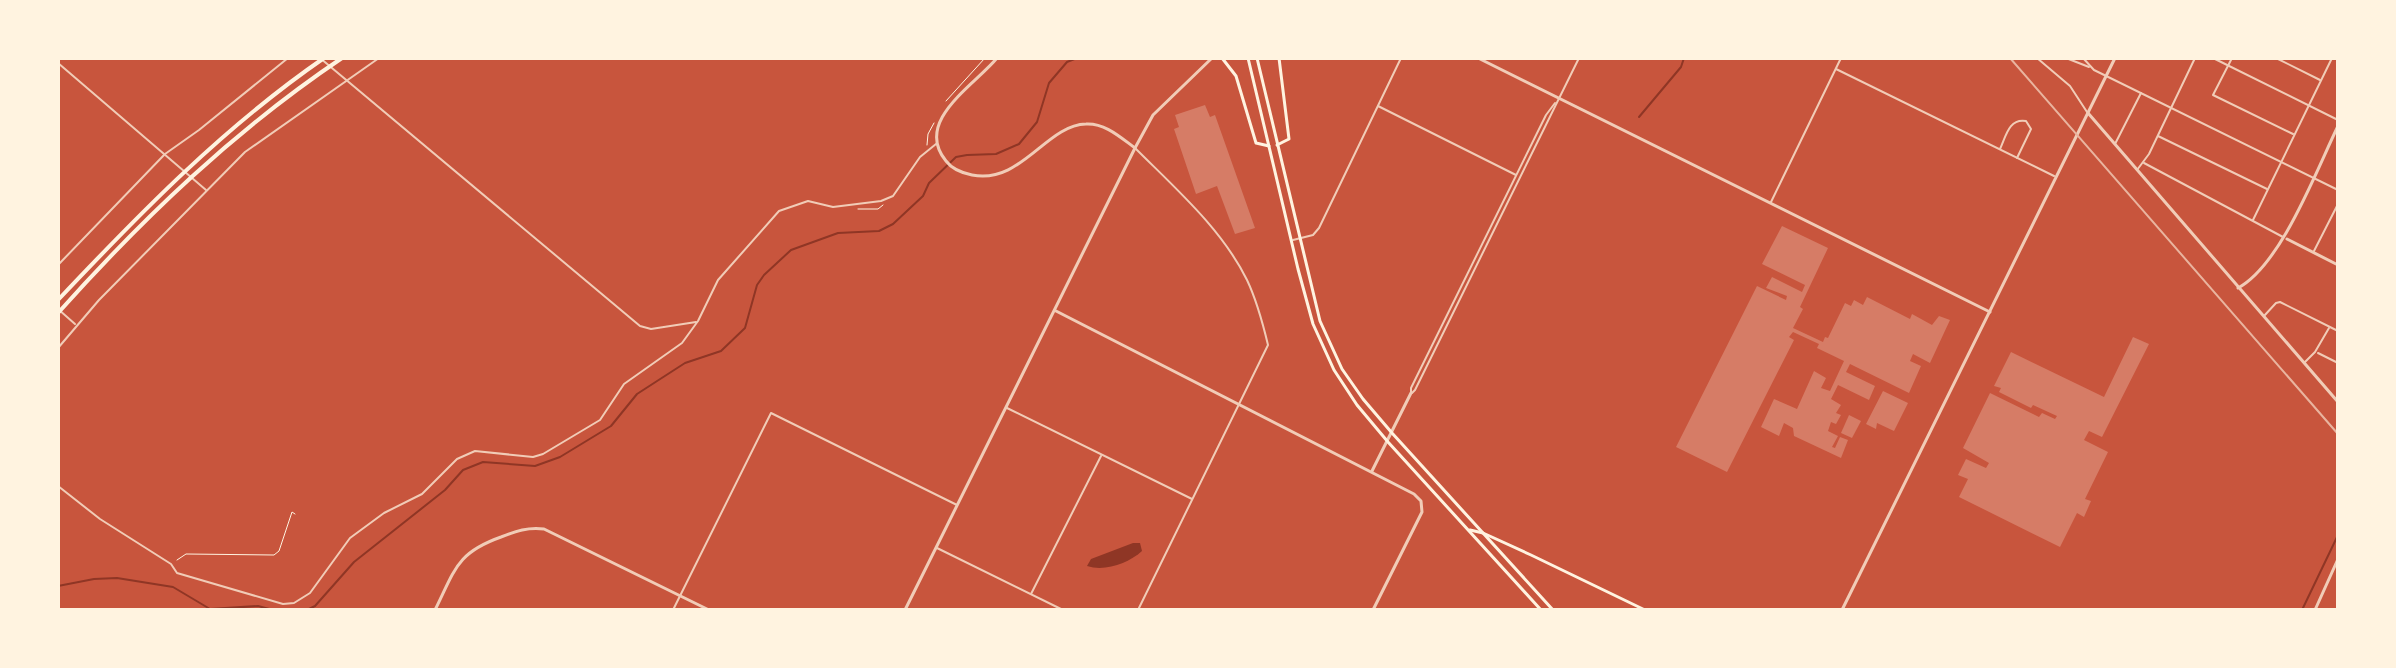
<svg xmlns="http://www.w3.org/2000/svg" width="2396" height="668" viewBox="0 0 2396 668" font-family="'DejaVu Sans',sans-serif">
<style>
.water{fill:#8f3625}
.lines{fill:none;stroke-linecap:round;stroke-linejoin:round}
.stream{stroke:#8f3625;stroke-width:2}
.building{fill:#d67c66}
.path{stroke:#fff3e0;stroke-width:1}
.minor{stroke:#f1ccb7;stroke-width:2}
.tertiary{stroke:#f1ccb7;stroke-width:3}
.secondary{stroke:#fff3e0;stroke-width:3}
.trunk{stroke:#fff3e0;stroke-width:3}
.motorway{stroke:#fff3e0;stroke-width:4}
.rail{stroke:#e9b49f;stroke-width:2}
</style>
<rect width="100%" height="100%" fill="#c8553d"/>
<!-- water -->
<path class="water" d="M1133 543H1140L1142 551C1129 563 1105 572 1087 566L1091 559Z"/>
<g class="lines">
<!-- stream -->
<g class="stream">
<path d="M1639 117 1681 67 1684 58"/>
<path d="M58 586 94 579 117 578 173 587 210 609 258 606 273 610"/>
<path d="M307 610 315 606 354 562 445 490 463 470 483 462 535 466 560 457 611 426 637 394 654 383 685 363 721 351 745 328 757 285 764 275 791 250 838 233 879 231 893 224 923 196 929 183 956 157 967 155 996 154 1019 144 1037 122 1049 83 1067 62 1077 58"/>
<path d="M2302 610 2338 535"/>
</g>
</g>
<!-- building -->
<g class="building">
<path d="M1205 105 1210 117 1215 115 1255 228 1235 234 1217 186 1196 194 1174 129 1179 127 1175 115Z"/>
<path d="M1782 226 1828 248 1800 307 1803 309 1793 328 1823 342 1825 337 1828 338 1845 303 1851 306 1854 300 1863 305 1867 297 1910 319 1912 314 1932 325 1939 316 1950 320 1930 363 1913 354 1910 361 1921 366 1909 393 1850 364 1846 372 1875 386 1869 400 1838 385 1831 399 1841 405 1836 413 1841 415 1836 424 1831 422 1828 431 1838 436 1832 447 1835 448 1840 437 1848 440 1841 458 1794 436 1793 428 1784 423 1779 436 1761 427 1774 399 1797 409 1814 371 1826 378 1821 388 1830 391 1844 361 1817 348 1819 344 1793 332 1789 337 1794 340 1727 472 1676 447 1757 286 1786 300 1787 296 1766 288 1772 277 1802 292 1805 285 1762 264Z"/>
<path d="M2133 337 2149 344 2102 437 2089 431 2084 440 2108 452 2085 499 2091 501 2084 517 2077 513 2060 547 1959 497 1968 479 1958 475 1966 459 1986 468 1989 463 1963 448 1990 393 2039 417 2042 413 2055 419 2057 416 2033 405 2031 408 1999 392 2001 388 1994 386 2011 352 2104 397Z"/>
<path d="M1883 391 1908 403 1894 431 1877 423 1876 429 1866 424Z"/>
<path d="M1849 415 1861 421 1852 438 1841 433Z"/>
</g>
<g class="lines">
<!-- path -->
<g class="path">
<path d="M946 101 985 58"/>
<path d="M927 145 928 134 934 123"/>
<path d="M858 209H878L883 205"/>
<path d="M177 560 186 554 274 555 279 551 292 512 295 514"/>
</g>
<!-- minor -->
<g class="minor">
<path d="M320 58 640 326 651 329 696 322"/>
<path d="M2037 58 2070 86 2087 112"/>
<path d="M2066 58 2089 67"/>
<path d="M2083 58 2094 70 2338 190"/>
<path d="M2213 58 2338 120"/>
<path d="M2232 58 2213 95 2293 134"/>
<path d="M2276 58 2320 80"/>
<path d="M58 63 206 190"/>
<path d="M1836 69 2054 176"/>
<path d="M1378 106 1516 175"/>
<path d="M2158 136 2267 189"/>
<path d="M2115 144 2141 93"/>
<path d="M1135 148C1175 188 1222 229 1247 280 1257 301 1263 324 1268 345L1138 610"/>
<path d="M2000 149C2006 136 2009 118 2026 121L2031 129 2017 158"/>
<path d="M2144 163 2283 237"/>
<path d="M2137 170 2149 154 2195 58"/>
<path d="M1771 202 1841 58"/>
<path d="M2253 220 2332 58"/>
<path d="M1293 240 1313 235 1319 228 1401 58"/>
<path d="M2314 251 2338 204"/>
<path d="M58 265 165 154 199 130 288 58"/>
<path d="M58 309 75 324"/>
<path d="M2264 316 2276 303 2280 302 2338 331"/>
<path d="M58 348 99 300 245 152 379 58"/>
<path d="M2318 353 2338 363"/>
<path d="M2305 362 2315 352 2329 328"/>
<path d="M1411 393V388L1546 115 1555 103"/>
<path d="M1412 393 1415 390 1579 58"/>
<path d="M1007 408 1192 499"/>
<path d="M58 486 100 519 171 564 177 573 283 604 294 603 310 593 350 538 384 513 422 494 457 459 475 451 533 457 543 454 600 420 624 384 682 343 698 321 718 280 779 211 808 201 833 207 881 201 893 196 920 157 936 144"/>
<path d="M937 548 1063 610"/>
<path d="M1031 594 1101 456"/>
<path d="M673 610 771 413 957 505"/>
</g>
<!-- tertiary -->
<g class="tertiary">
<path d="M997 58C975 85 913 121 946 161 952 169 962 173 972 175 1021 185 1046 125 1086 124 1105 123 1120 137 1135 148"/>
<path d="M1478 58 1990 312"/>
<path d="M2088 113 2338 402"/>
<path d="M2287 239 2338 265"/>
<path d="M2238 288C2281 265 2316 171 2338 126"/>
<path d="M1056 311 1414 494 1421 501 1422 512 1373 610"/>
<path d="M1372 471 1411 393"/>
<path d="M435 610C455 570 456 553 501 537 516 531 528 527 544 529L709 610"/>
<path d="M905 610 1135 148 1153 115 1212 58"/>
<path d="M1842 610 2115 58"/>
<path d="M2315 610 2338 559"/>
</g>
<!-- secondary -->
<path class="secondary" d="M1470 530 1483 533 1531 555 1645 610"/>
<!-- trunk -->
<g class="trunk">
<path d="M1222 58 1236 76 1256 143 1269 146"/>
<path d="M1248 58 1298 269 1313 324 1334 370 1357 405 1388 442 1541 610"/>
<path d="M1257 58 1320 321 1342 369 1363 399 1392 433 1553 610"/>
<path d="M1277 145 1289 139 1279 58"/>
</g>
<!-- motorway -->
<g class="motorway">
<path d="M58 300C141 212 224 127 324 58"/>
<path d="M58 313C144 217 235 130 342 58"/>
</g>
<!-- rail -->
<path class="rail" d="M2010 58 2338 434"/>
</g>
<!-- border -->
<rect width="2396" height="668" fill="none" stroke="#fff3e0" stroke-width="120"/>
</svg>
